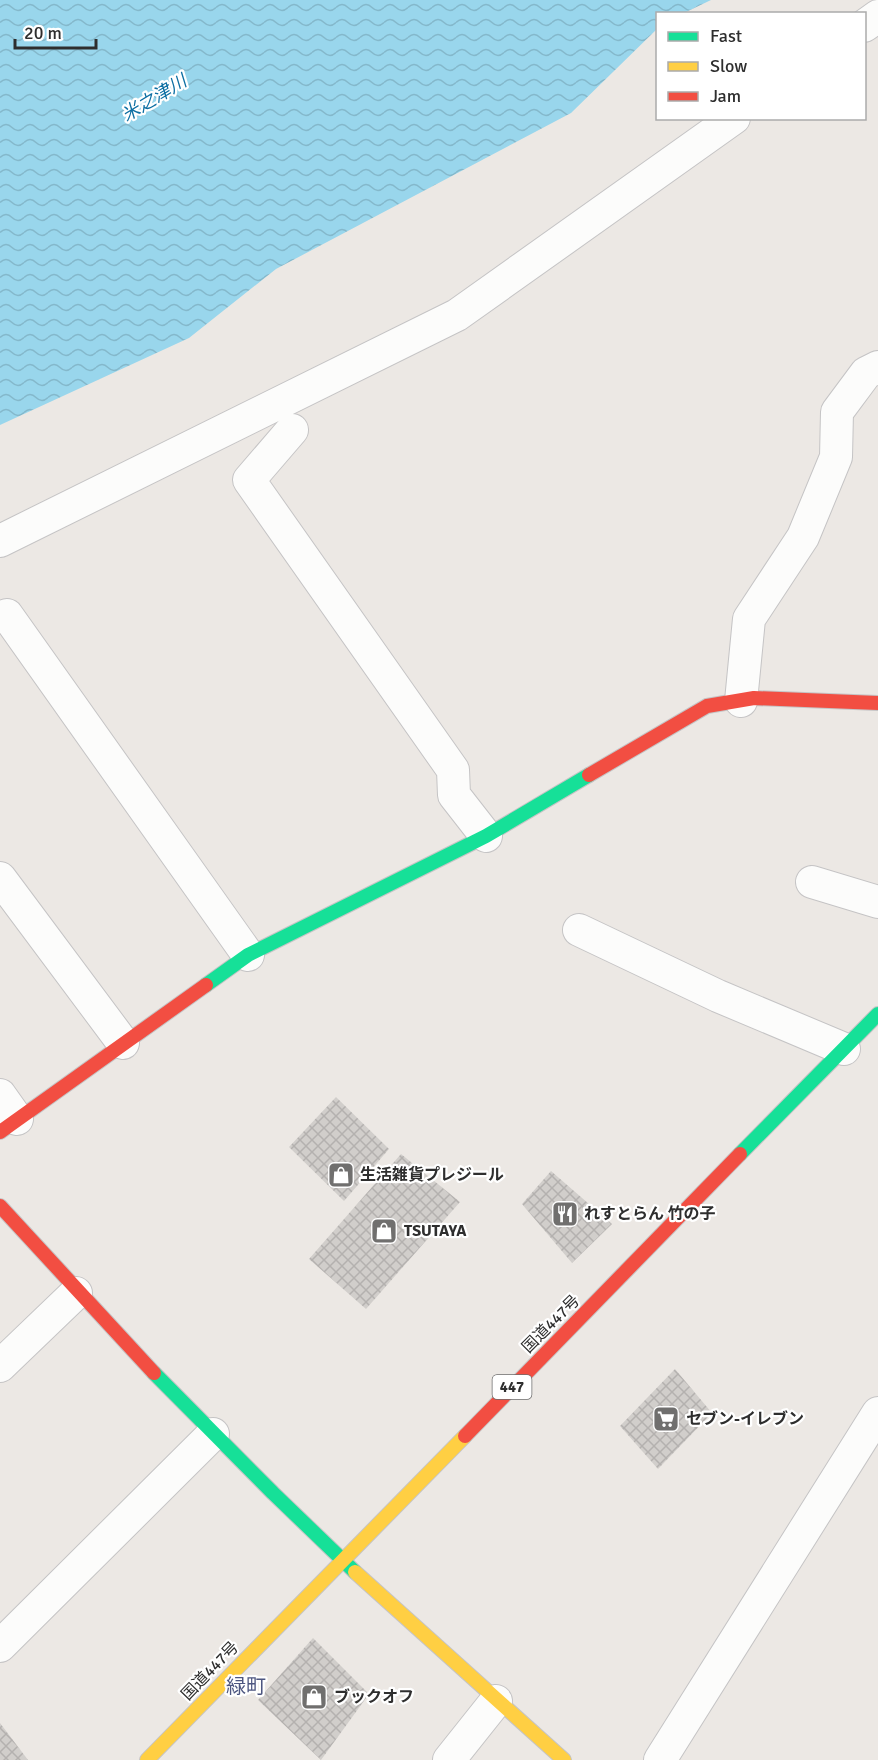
<svg xmlns="http://www.w3.org/2000/svg" width="878" height="1760" viewBox="0 0 878 1760" font-family="Signika,'Noto Sans JP',sans-serif">
<style>
.water{fill:url(#water-waves)}
.building{fill:url(#building-cross-hatch)}
.lines{fill:none;stroke-linecap:round;stroke-linejoin:round}
.street-casing{stroke:#c5c4c5;stroke-width:34}
.fast-casing{stroke:#c5c4c5;stroke-width:16}
.slow-casing{stroke:#c5c4c5;stroke-width:16}
.jam-casing{stroke:#c5c4c5;stroke-width:16}
.street{stroke:#fcfcfb;stroke-width:32}
.fast{stroke:#16e098;stroke-width:14}
.slow{stroke:#ffcf43;stroke-width:14}
.jam{stroke:#f24e42;stroke-width:14}
.labels{text-anchor:middle;dominant-baseline:central;stroke-width:4.5;stroke-linejoin:round;paint-order:stroke}
.shield{fill:#fff;stroke:#6d6d6d;stroke-width:1.5}
.shield-label{font-size:15px;font-weight:bold;fill:#2e2e2e}
.poi-label{font-size:16px;font-weight:bold;fill:#2e2e2e;stroke:#fff;text-anchor:start}
.street-label{font-size:16px;fill:#2e2e2e;stroke:#fff}
.water-label{font-size:18px;font-style:italic;fill:#0d6fa3;stroke:#fff}
.quarter-label{font-size:20px;fill:#4d5680;stroke:#fff}
</style>
<defs>
<pattern id="water-waves" width="16" height="10" patternUnits="userSpaceOnUse" patternTransform="scale(1.5)"><rect width="16" height="10" fill="#99d6ec"/><path d="M0 5q4-4 8 0t8 0" fill="none" stroke="#84b8cb"/></pattern>
<pattern id="building-cross-hatch" width="8" height="8" patternUnits="userSpaceOnUse" patternTransform="scale(1.5)"><rect width="8" height="8" fill="#d1cecb"/><path d="M0 0l8 8M0 8l8-8" fill="none" stroke="#b4b1af"/></pattern>
</defs>
<rect width="100%" height="100%" fill="#ece8e4"/>
<!-- water -->
<path class="water" d="M0 0H711L684 13 658 14 657 29 571 113 276 269 189 338 0 425Z"/>
<!-- building -->
<g class="building">
<path d="M336 1097 389 1149 344 1201 289 1147Z"/>
<path d="M401 1154 460 1202 366 1309 309 1259Z"/>
<path d="M551 1171 612 1224 572 1263 522 1204Z"/>
<path d="M675 1369 712 1413 658 1469 620 1426Z"/>
<path d="M313 1638 369 1694 321 1760 258 1700Z"/>
<path d="M0 1723 28 1760H0Z"/>
</g>
<g class="lines">
<defs>
<g id="street">
<path d="M864 26 878 16"/>
<path d="M292 430 249 480 453 770 454 795 486 836"/>
<path d="M0 541 457 315 734 118"/>
<path d="M7 615 248 955"/>
<path d="M741 701 749 619 803 537 836 457 837 412 866 373 878 367"/>
<path d="M0 878 123 1043"/>
<path d="M812 882 878 902"/>
<path d="M579 930 718 996 844 1049"/>
<path d="M0 1095 17 1119"/>
<path d="M0 1366 76 1293"/>
<path d="M0 1646 213 1434"/>
<path d="M449 1760 496 1701"/>
<path d="M660 1760 878 1413"/>
</g>
<g id="fast">
<path d="M206 985 248 955 486 836 589 775"/>
<path d="M740 1154 878 1014"/>
<path d="M154 1373 273 1493 355 1572"/>
</g>
<g id="slow">
<path d="M355 1572 564 1760"/>
<path d="M147 1760 465 1436"/>
</g>
<g id="jam">
<path d="M589 775 707 706 754 698 878 703"/>
<path d="M0 1132 206 985"/>
<path d="M0 1206 154 1373"/>
<path d="M465 1436 740 1154"/>
</g>
</defs>
<!-- street casing -->
<use href="#street" class="street-casing"/>
<!-- fast casing -->
<use href="#fast" class="fast-casing"/>
<!-- slow casing -->
<use href="#slow" class="slow-casing"/>
<!-- jam casing -->
<use href="#jam" class="jam-casing"/>
<!-- street -->
<use href="#street" class="street"/>
<!-- fast -->
<use href="#fast" class="fast"/>
<!-- slow -->
<use href="#slow" class="slow"/>
<!-- jam -->
<use href="#jam" class="jam"/>
</g>
<!-- icons -->
<defs>
<symbol id="shop-square" viewBox="-11 -11 22 22"><rect x="-9" y="-9" width="18" height="18" rx="4" fill="#706f6e" stroke="#fff"/><path d="M-5-2.5h2.3a2.7 3.5 0 0 1 5.4 0H5L5.5 6h-11ZM-1.5-2.5h3a1.5 2.3 0 0 0-3 0Z" fill="#fff"/></symbol>
<symbol id="restaurant-square" viewBox="-11 -11 22 22"><rect x="-9" y="-9" width="18" height="18" rx="4" fill="#706f6e" stroke="#fff"/><path d="M-5-6h1v4h1v-4h1v4h1v-4h1v5L-1.5 .5V6h-2V.5L-5-1ZM5-6V6H3V1.5H1.5Q1.5-4 5-6Z" fill="#fff"/></symbol>
<symbol id="supermarket-square" viewBox="-11 -11 22 22"><rect x="-9" y="-9" width="18" height="18" rx="4" fill="#706f6e" stroke="#fff"/><path d="M-6-5.5h2.5l.6 2H6L4.5 2H-2.5L-4.4-4H-6ZM-1.5 3.2a1.3 1.3 0 1 0 .1 0ZM3 3.2a1.3 1.3 0 1 0 .1 0Z" fill="#fff"/></symbol>
</defs>
<g fill-rule="evenodd">
<use href="#shop-square" x="326" y="1160" width="30" height="30"/>
<use href="#restaurant-square" x="550" y="1199" width="30" height="30"/>
<use href="#shop-square" x="369" y="1216" width="30" height="30"/>
<use href="#supermarket-square" x="651" y="1404" width="30" height="30"/>
<use href="#shop-square" x="299" y="1682" width="30" height="30"/>
</g>
<g class="labels">
<!-- shield labels -->
<rect class="shield" x="492.5" y="1375" width="39" height="24" rx="4.5"/>
<g class="shield-label">
<text x="512" y="1387">447</text>
</g>
<!-- poi labels -->
<g class="poi-label">
<text x="360" y="1175">生活雑貨プレジール</text>
<text x="584" y="1214">れすとらん 竹の子</text>
<text x="404" y="1231">TSUTAYA</text>
<text x="686" y="1419">セブン-イレブン</text>
<text x="334" y="1697">ブックオフ</text>
</g>
<!-- street labels -->
<g class="street-label">
<text transform="translate(551 1324) rotate(-45)">国道447号</text>
<text transform="translate(210 1671) rotate(-46)">国道447号</text>
</g>
<!-- water labels -->
<g class="water-label">
<text transform="translate(154 98) rotate(-31)">米之津川</text>
</g>
<!-- quarter labels -->
<g class="quarter-label">
<text x="246" y="1686">緑町</text>
</g>
</g>
<!-- legend -->
<rect x="656" y="12" width="210" height="108" fill="#ffffff" stroke="#ababab" stroke-width="1.5"/>
<rect x="668" y="32" width="30" height="9" fill="#16e098" stroke="#ababab" stroke-width="1.5"/>
<text x="710" y="42" font-size="18" fill="#2e2e2e">Fast</text>
<rect x="668" y="62" width="30" height="9" fill="#ffcf43" stroke="#ababab" stroke-width="1.5"/>
<text x="710" y="72" font-size="18" fill="#2e2e2e">Slow</text>
<rect x="668" y="92" width="30" height="9" fill="#f24e42" stroke="#ababab" stroke-width="1.5"/>
<text x="710" y="102" font-size="18" fill="#2e2e2e">Jam</text>
<!-- scale -->
<path d="M15 39v9h81v-9" fill="none" stroke="#2e2e2e" stroke-width="3"/>
<text x="24" y="39" font-size="18" fill="#2e2e2e" stroke="#ffffff" stroke-width="4.5" paint-order="stroke">20 m</text>
</svg>
